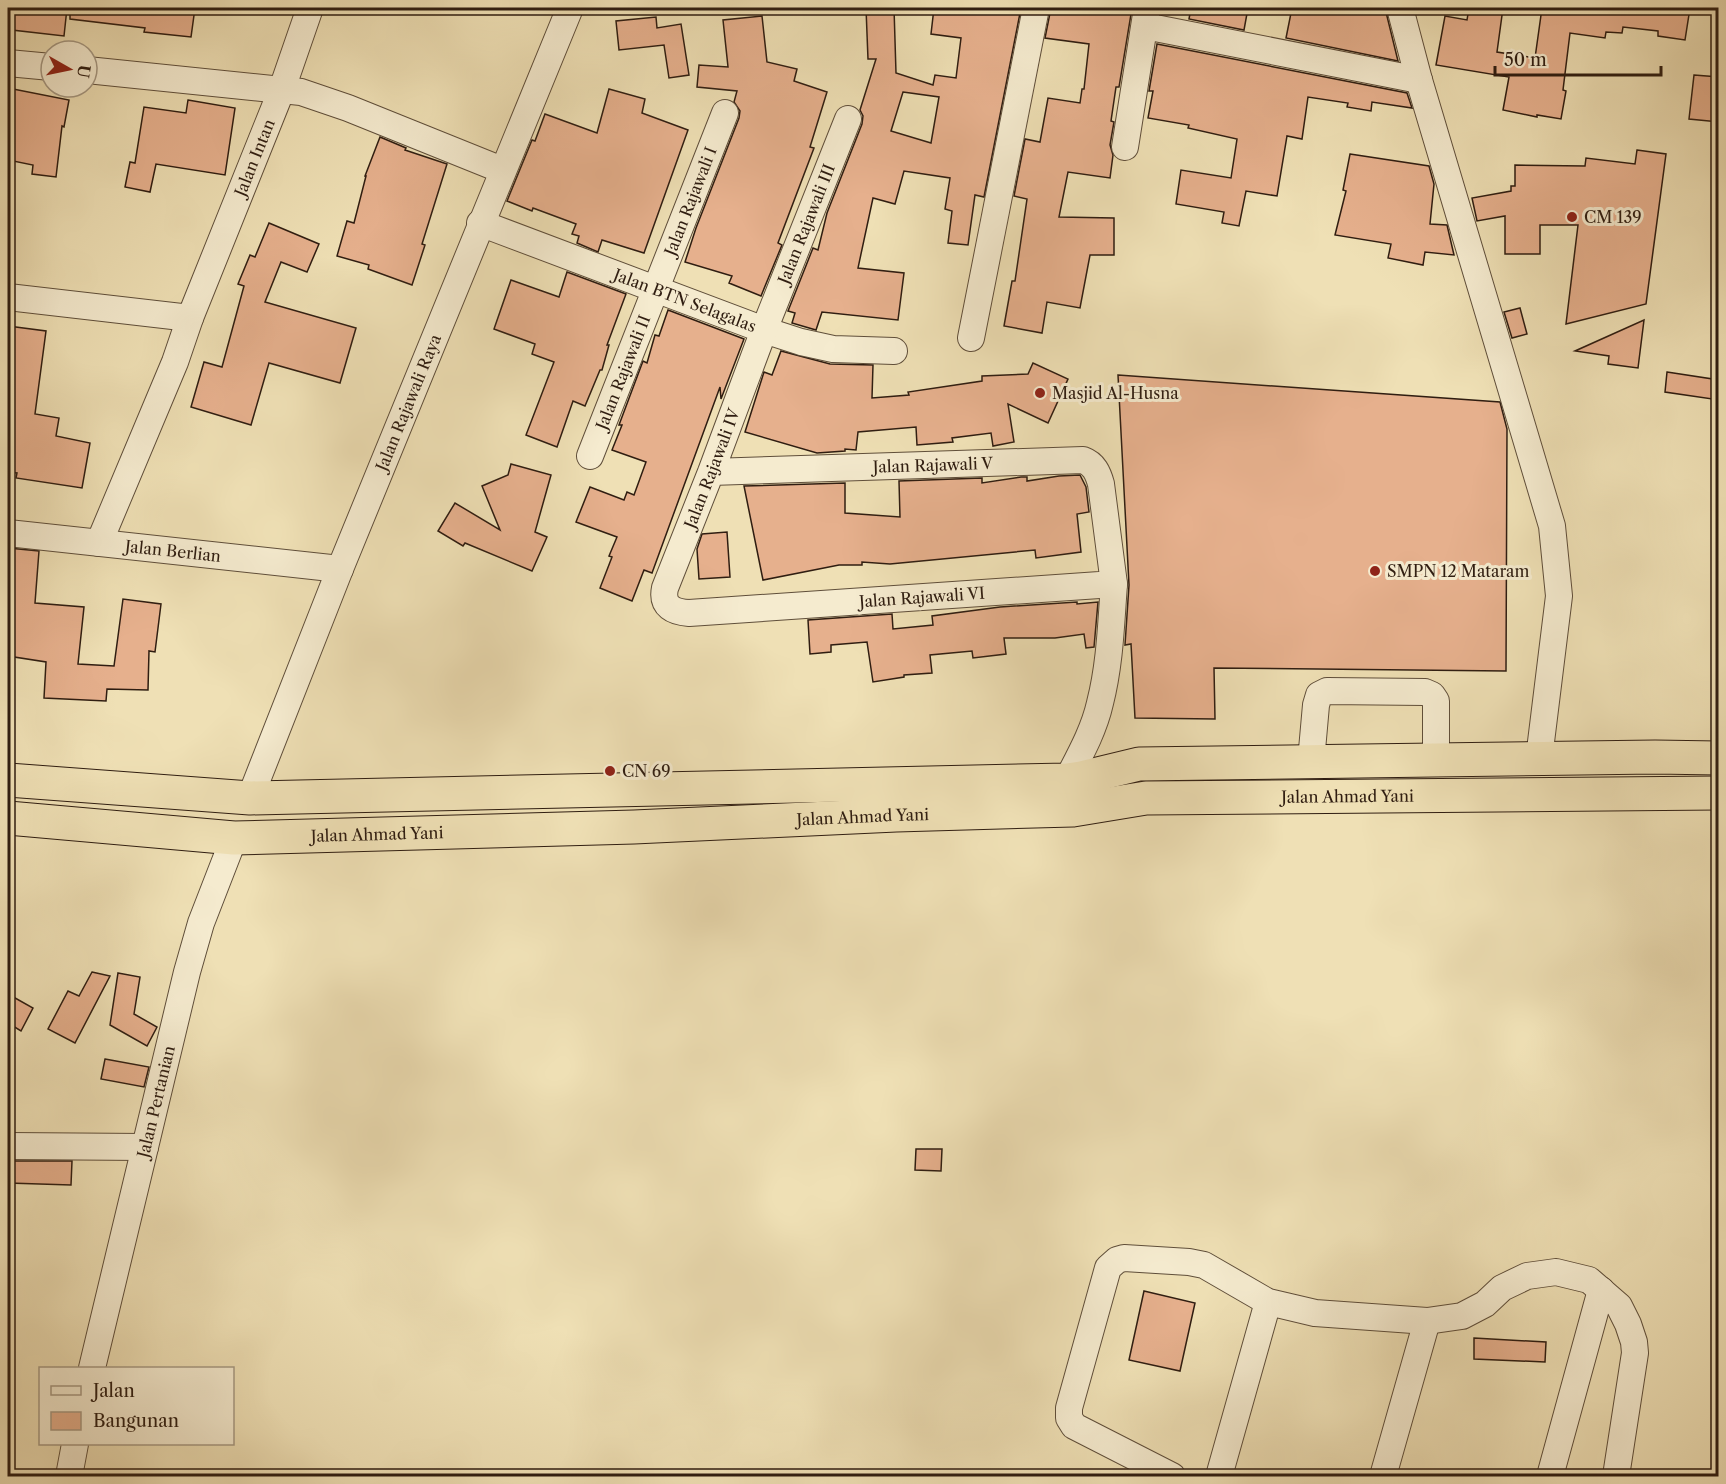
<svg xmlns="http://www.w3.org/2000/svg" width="1726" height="1484" viewBox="0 0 1726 1484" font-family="'Libre Caslon Text',serif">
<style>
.building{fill:#e6b08d;stroke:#2f1d11;stroke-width:1.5;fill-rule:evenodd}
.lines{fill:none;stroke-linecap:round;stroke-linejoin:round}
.minor-casing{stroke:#5f4e3a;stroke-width:28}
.highway-casing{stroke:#2f1d11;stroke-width:35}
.path{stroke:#2f1d11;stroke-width:4;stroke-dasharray:4.5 3;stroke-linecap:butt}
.minor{stroke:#f5ebcf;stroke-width:26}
.highway{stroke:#efe0b5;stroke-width:33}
.poi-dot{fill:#8f2418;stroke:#f5ebcf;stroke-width:2}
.labels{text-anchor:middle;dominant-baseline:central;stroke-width:6;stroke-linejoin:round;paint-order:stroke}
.street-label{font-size:16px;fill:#2f1d11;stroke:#f5ebcf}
.poi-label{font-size:16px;fill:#2f1d11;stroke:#f5ebcf;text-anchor:start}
</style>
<rect width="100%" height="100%" fill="#efe0b5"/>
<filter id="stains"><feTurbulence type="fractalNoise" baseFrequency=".00333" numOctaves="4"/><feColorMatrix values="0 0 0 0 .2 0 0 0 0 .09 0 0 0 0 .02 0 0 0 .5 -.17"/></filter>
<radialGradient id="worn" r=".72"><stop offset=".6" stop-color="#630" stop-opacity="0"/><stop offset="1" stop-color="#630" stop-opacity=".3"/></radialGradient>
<!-- building -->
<g class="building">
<path d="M14 8H67L64 36 12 30Z"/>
<path d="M70 8H195L191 37 144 32 145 28 70 19Z"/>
<path d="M866 8H894L896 73 933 85 935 75 956 78 961 38 931 34 934 8H1021L984 197 975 195 968 245 948 243 952 211 945 209 950 178 904 171 895 204 873 198 858 268 904 273 898 320 822 312 816 330 792 323 795 313 788 311 813 248 818 250 827 213 862 124 863 116 860 110 876 59H868ZM903 92 939 97 931 143 891 131Z"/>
<path d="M1051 8H1093L1131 14 1119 87H1116L1111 121 1114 122 1110 145 1113 155 1110 178 1068 172 1059 217 1114 218V255H1090L1080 308 1047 302 1042 333 1004 326 1012 281H1015L1027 199 1014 196 1025 139 1040 142 1048 98 1080 103 1082 89H1084L1089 44 1045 38Z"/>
<path d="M1191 8H1248L1244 30 1189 19Z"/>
<path d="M1292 8H1385L1398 61 1286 38Z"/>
<path d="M1469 8H1503L1497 52 1535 58 1542 8H1690L1685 40 1658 36V31L1623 27 1622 33 1606 32 1605 38 1570 33 1563 90 1566 91 1561 119 1537 115V117L1503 110 1509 77 1436 65 1445 16 1467 20Z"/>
<path d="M762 16 767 62 797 69 794 81 827 92 810 147 814 148 778 243 782 245 761 296 729 283 732 276 685 262 696 228 739 118 740 111 734 102 737 91 697 87 699 65 728 67 723 20Z"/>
<path d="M656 17 657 28 681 24 689 75 669 78 664 45 619 50 616 21Z"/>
<path d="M1157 44 1407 93 1412 108 1372 102 1371 111 1347 107 1348 103 1308 97 1302 139 1287 136 1277 196 1246 191 1239 226 1222 223 1224 212 1176 204 1181 170 1231 178 1237 139 1188 128 1189 125 1148 118 1153 91H1149Z"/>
<path d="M1694 75 1719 77V122L1689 119Z"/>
<path d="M8 88 69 100 64 127 62 126 56 177 32 174 33 165 8 160Z"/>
<path d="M609 89 645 99 642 113 688 130 644 253 602 240 598 252 577 243 579 236 572 234 576 224 533 208 532 211 507 201 532 140 535 141 545 114 597 133Z"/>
<path d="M188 100 235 108 225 175 156 164 150 192 125 187 130 162 135 163 144 107 186 113Z"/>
<path d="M380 137 406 148 405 150 447 164 422 244 425 245 412 285 368 269 369 265 337 256 347 221 354 223 366 176H365Z"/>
<path d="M1637 150 1666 154 1646 304 1566 324 1578 225H1540V254H1505V216L1477 221 1472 198 1511 191V186H1515V165L1585 166 1586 158 1635 164Z"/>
<path d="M1350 154 1429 166 1434 184 1430 224 1447 225 1454 255 1425 252 1423 265 1388 258 1391 244 1335 235 1346 191 1343 190Z"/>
<path d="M269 223 319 244 307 272 281 262 265 302 356 328 340 383 269 363 251 425 191 407 204 362 222 367 244 286 238 284 250 255 255 257Z"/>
<path d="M567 272 626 294 607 345H609L602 370H600L585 406 573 401 557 447 526 435 554 362 532 354 535 344 494 329 511 280 559 297Z"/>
<path d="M1520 308 1527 334 1512 338 1504 312Z"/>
<path d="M668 310 744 339 721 399 720 387 652 573 644 570 632 601 600 588 612 557 609 556 617 537 576 522 590 487 624 500 627 492 634 495 646 462 612 450 622 425H619L643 361 647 363 655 335 659 336Z"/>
<path d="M1644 320 1638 368 1608 364 1609 356 1575 351Z"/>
<path d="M8 326 46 331 35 414 59 418 56 436 90 443 82 488 16 478 17 473 8 472Z"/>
<path d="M781 351 830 364 873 365 872 398 909 395 908 392 982 381V376L1028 374 1033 363 1068 379 1048 423 1008 404 1014 442 993 446 991 433 952 438 953 442 917 445 916 427 858 432 856 450 845 449V451L817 453 745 432 764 372 772 375Z"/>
<path d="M1667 372 1719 380V400L1665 392Z"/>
<path d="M1118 375 1500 402 1507 429 1506 671 1214 668 1215 719 1135 718 1131 644 1125 645 1129 585Z"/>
<path d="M511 464 551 475 535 532 547 537 532 571 465 543 463 546 438 531 455 503 500 530 482 486 508 475Z"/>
<path d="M1080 475 1086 487 1089 512 1077 514 1081 552 1036 558 1035 550 890 564 862 562V565H839L763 580 744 486 845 483V513L900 517 899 481 982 478V483L1021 477H1027V481L1059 476Z"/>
<path d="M727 532 730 577 699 579 697 549 702 534Z"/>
<path d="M8 548 39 551 35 603 84 607 78 664 114 666 123 599 161 604 155 652 149 651 148 690 107 689 106 701 44 698 46 662 8 656Z"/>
<path d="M1077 602V604L1098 602 1094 647 1086 648 1084 634 1055 638H1004L1006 654 973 658 972 651 930 655 932 673 904 675V677L873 682 867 642 831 645V652L810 654 808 620 892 614 893 629 933 625 932 616 1000 607Z"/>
<path d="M92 972 110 976 75 1043 48 1029 68 991 79 996Z"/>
<path d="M118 973 140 977 134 1014 157 1027 147 1046 110 1025Z"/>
<path d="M8 994 33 1008 21 1031 8 1023Z"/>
<path d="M105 1059 149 1067 144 1087 101 1079Z"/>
<path d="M916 1149H942L941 1171 915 1170Z"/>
<path d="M8 1161H72L71 1185 8 1183Z"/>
<path d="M1144 1291 1195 1303 1180 1371 1129 1360Z"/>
<path d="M1474 1338 1546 1342 1545 1362 1474 1359Z"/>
</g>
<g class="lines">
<defs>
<g id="minor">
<path d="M1400 8 1419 80 1552 526 1559 596 1539 758"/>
<path d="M1145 26 1419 80"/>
<path d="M8 63 51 67"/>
<path d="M87 70 301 92 348 108 502 170"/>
<path d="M1125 147 1147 8"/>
<path id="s1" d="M480 223 764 330 801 342 833 349 894 351"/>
<path id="s2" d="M8 297 190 318 282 89 310 8"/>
<path d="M971 338 1036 8"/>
<path id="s3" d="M590 456 725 113"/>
<path id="s4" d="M711 472 1083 460C1094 464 1098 473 1101 484L1114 584 689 613C674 612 661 607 665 588L711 472 764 330 848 119"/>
<path id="s5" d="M8 533 340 569"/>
<path d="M99 543 175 362 190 318"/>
<path d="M1311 761 1316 705 1319 695 1327 691 1425 692 1432 695 1436 701V759"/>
<path d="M1067 780C1080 755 1094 730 1100 703 1110 664 1111 624 1114 584"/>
<path id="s6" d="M250 798 340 569 570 8"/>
<path d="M8 1146 145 1147"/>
<path id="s7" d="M92 1368 187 972 201 923 234 838"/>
<path d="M69 1476 75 1444"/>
<path d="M1172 1476 1074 1426 1069 1418V1408L1108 1268 1117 1260 1124 1258 1189 1262 1204 1265 1268 1302 1315 1313 1427 1321 1462 1316 1485 1304 1502 1288 1527 1276 1556 1272 1589 1280 1619 1306 1628 1324 1634 1342 1635 1353 1616 1476"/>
<path d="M1219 1476 1268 1302"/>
<path d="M1383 1476 1427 1321"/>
<path d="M1550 1476 1601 1290"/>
</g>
<g id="highway">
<path d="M8 780 250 798 1067 780 1081 778 1139 764 1655 757 1718 758"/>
<path id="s8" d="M8 818 234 838 634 827 896 815 1073 810 1146 798 1718 793"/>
</g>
</defs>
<!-- minor casing -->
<use href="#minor" class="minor-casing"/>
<!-- highway casing -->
<use href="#highway" class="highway-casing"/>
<!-- path -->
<path class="path" d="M645 8 798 10 813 8"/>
<!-- minor -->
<use href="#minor" class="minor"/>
<!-- highway -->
<use href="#highway" class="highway"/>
</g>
<!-- markers -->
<g class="poi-dot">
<circle cx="1572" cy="217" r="6"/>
<circle cx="1040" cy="393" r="6"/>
<circle cx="1375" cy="571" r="6"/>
<circle cx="610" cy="771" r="6"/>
</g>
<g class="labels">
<!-- street labels -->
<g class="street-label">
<text stroke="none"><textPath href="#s2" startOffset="356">Jalan Intan</textPath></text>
<text stroke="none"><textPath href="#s3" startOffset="274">Jalan Rajawali I</textPath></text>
<text stroke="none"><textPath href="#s4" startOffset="1362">Jalan Rajawali III</textPath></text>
<text stroke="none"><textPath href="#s1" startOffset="219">Jalan BTN Selagalas</textPath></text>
<text stroke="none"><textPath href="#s3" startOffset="90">Jalan Rajawali II</textPath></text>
<text stroke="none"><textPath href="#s6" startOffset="426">Jalan Rajawali Raya</textPath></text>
<text stroke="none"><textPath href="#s4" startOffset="222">Jalan Rajawali V</textPath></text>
<text stroke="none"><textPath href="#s4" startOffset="1100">Jalan Rajawali IV</textPath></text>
<text stroke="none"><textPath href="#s5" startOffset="166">Jalan Berlian</textPath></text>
<text transform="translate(922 597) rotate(-4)">Jalan Rajawali VI</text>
<text stroke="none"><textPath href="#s8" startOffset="1342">Jalan Ahmad Yani</textPath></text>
<text stroke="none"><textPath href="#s8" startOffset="856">Jalan Ahmad Yani</textPath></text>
<text stroke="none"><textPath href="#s8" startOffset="370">Jalan Ahmad Yani</textPath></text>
<text stroke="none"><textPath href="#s7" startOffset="274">Jalan Pertanian</textPath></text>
</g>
<!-- poi labels -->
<g class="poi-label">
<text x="1584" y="217">CM 139</text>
<text x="1052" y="393">Masjid Al-Husna</text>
<text x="1387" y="571">SMPN 12 Mataram</text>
<text x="622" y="771">CN 69</text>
</g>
</g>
<!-- margin -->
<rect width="1726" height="1484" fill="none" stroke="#efe0b5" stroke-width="30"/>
<rect x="9" y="9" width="1708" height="1466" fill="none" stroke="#2f1d11" stroke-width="3"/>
<rect x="15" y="15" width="1696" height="1454" fill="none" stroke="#2f1d11" stroke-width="1.5"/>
<!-- legend -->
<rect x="39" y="1367" width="195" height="78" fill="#f5ebcf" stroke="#a69983" stroke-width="1.5"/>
<rect x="51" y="1386" width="30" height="9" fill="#f5ebcf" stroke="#a69983" stroke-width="1.5"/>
<text x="93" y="1397" font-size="18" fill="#2f1d11">Jalan</text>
<rect x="51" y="1412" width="30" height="18" fill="#e6b08d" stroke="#a69983" stroke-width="1.5"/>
<text x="93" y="1427" font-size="18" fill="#2f1d11">Bangunan</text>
<!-- north arrow -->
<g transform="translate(69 69) rotate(99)"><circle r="28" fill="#f5ebcf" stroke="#a69983" stroke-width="1.5"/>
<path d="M0-4.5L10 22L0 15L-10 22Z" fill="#8f2418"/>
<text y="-9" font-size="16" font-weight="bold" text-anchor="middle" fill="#2f1d11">U</text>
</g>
<!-- scale -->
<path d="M1495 66v9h166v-9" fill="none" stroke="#2f1d11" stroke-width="3"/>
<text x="1504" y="66" font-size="18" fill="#2f1d11" stroke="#f5ebcf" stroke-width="4.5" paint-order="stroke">50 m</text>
<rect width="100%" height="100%" filter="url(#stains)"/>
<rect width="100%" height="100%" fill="url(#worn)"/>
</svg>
